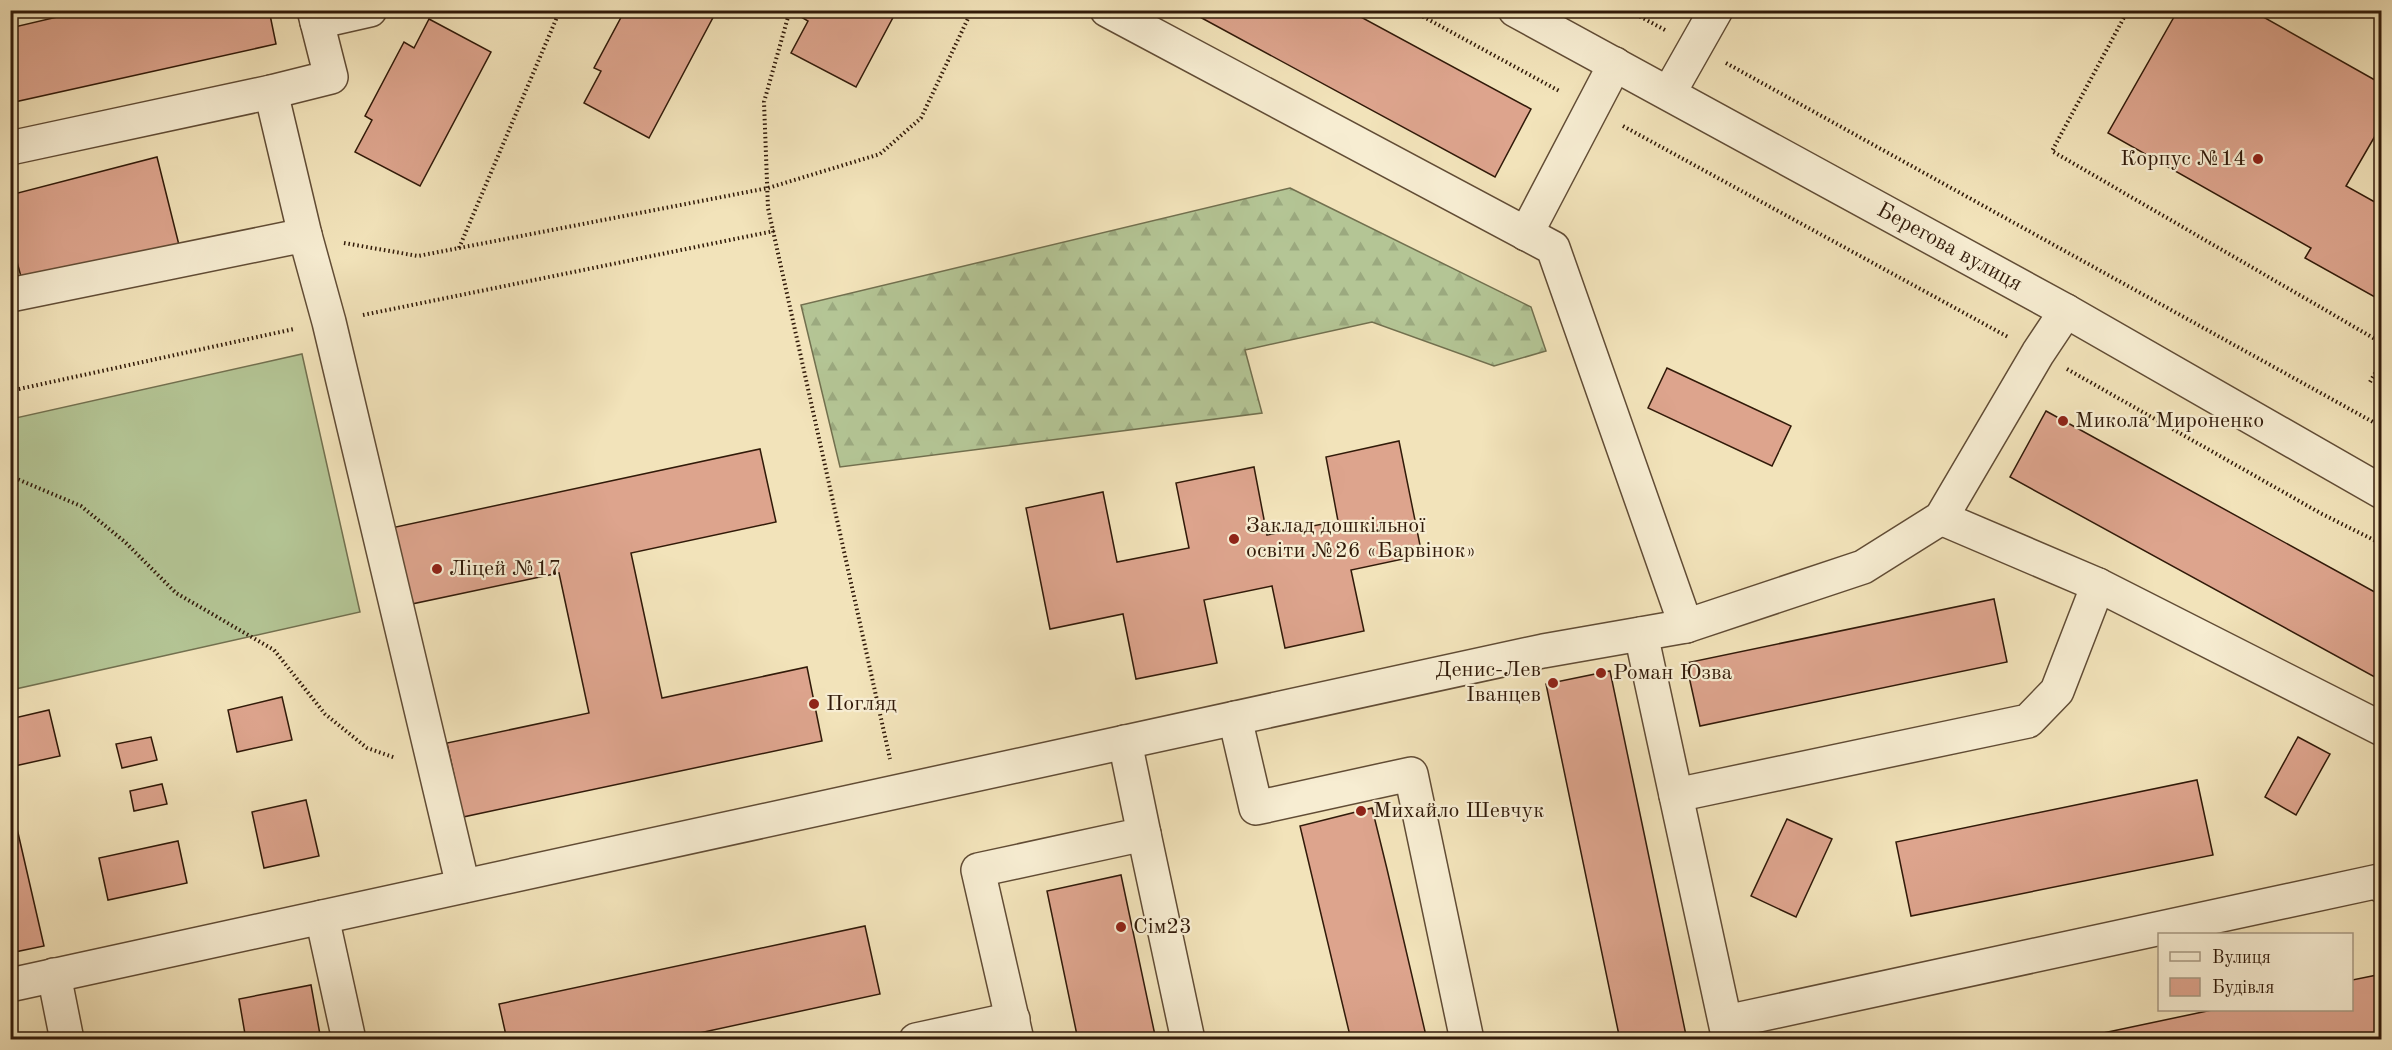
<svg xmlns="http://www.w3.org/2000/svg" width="2392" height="1050" viewBox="0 0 2392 1050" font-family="'Old Standard TT',serif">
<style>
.forest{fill:url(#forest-firs);stroke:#72704f;stroke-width:1.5}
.pitch{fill:#b4c595;stroke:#72704f;stroke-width:1.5}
.building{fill:#dda48d;stroke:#311a09;stroke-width:1.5}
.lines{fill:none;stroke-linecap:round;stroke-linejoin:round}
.minor-casing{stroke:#614c35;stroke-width:36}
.path{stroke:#311a09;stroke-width:4;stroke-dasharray:1.5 3;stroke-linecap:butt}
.minor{stroke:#f7edd2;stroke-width:33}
.poi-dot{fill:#8f2418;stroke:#f7edd2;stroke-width:2}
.labels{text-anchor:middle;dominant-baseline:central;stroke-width:4.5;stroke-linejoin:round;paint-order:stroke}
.poi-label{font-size:22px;fill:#311a09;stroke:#f7edd2;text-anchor:start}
.street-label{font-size:22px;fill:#311a09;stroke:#f7edd2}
</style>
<defs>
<pattern id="forest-firs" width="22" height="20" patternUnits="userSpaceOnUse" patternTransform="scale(1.5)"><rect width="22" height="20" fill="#b4c595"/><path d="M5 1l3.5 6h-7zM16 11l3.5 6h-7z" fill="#9ba97f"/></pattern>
</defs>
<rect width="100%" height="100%" fill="#f2e3ba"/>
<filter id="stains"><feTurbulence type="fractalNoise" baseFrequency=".00333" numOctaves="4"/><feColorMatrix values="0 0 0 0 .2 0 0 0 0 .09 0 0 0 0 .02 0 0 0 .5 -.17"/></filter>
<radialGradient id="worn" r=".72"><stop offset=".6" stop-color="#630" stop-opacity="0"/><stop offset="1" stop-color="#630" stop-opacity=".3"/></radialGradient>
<!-- forest -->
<path class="forest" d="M1290 188 1531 307 1546 351 1494 366 1372 322 1245 350 1262 413 840 467 801 305Z"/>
<!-- pitch -->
<path class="pitch" d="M302 354 360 612 11 690V419Z"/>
<!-- building -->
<g class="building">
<path d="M87 10H269L276 44 10 103V28Z"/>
<path d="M625 10H717L649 138 584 103 601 71 594 68Z"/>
<path d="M804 10H897L856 87 791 53 808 21 801 17Z"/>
<path d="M1187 10H1348L1531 109 1495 177Z"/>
<path d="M2178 10H2251L2382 84V124L2346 186 2382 206V301L2305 258 2311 248 2108 133Z"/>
<path d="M429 19 491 52 420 186 355 152 372 120 365 116 404 42 414 48Z"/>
<path d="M157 157 179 245 23 284 10 236V195Z"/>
<path d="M1667 368 1791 426 1772 466 1648 408Z"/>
<path d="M2046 411 2382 596V681L2010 477Z"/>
<path d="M1399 441 1422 555 1351 570 1364 631 1285 648 1272 586 1204 600 1217 663 1136 679 1123 614 1050 629 1026 508 1103 492 1117 562 1189 548 1176 483 1254 467 1267 535 1338 521 1326 457Z"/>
<path d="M760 449 776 522 631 553 662 698 807 667 822 741 463 817 447 743 589 713 559 573 407 605 391 528Z"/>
<path d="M1994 599 2007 662 1700 726 1686 663Z"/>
<path d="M1610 671 1644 833 1687 1040H1620L1546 684Z"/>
<path d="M282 697 292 740 237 752 228 710Z"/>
<path d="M49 710 60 756 10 767V719Z"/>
<path d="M151 737 157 760 122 768 116 744Z"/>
<path d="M2298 737 2330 754 2296 815 2265 797Z"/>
<path d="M2197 780 2213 855 1911 916 1896 842Z"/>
<path d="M162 784 167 804 134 811 130 791Z"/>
<path d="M10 798 44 946 10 953Z"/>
<path d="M306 800 319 856 264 868 252 812Z"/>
<path d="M1372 808 1387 869 1427 1040H1351L1300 826Z"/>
<path d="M1787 819 1832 839 1796 917 1751 896Z"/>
<path d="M178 841 187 883 108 900 99 858Z"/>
<path d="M1121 875 1156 1040H1078L1047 891Z"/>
<path d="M865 926 880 994 667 1040H507L499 1004Z"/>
<path d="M2382 974V1040H2070L2212 1010H2352V980Z"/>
<path d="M311 985 321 1040H246L239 999Z"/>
</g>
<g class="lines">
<defs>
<g id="minor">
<path d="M1107 10 1553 248 1686 626"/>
<path id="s1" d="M1515 10 2066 311 2382 492"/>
<path d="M317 22 370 10"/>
<path d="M271 92 305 235"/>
<path d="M1669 93 1716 10"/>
<path d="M10 148 271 92 331 77 314 10"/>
<path d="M1526 234 1615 64"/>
<path d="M10 295 305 235 329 322 463 886"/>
<path d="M1941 518 2098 585 2382 729"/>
<path d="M1641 634 1729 1040"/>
<path d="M1235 718 1256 808 1411 774 1467 1040"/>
<path d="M1676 795 2028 721 2057 691 2098 585"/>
<path d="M1144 834 1188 1040"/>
<path d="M322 917 349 1040"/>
<path d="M54 975 67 1040"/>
<path d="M10 985 1543 651 1686 626 1863 567 1941 518 2038 353 2066 311"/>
<path d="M1726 1022 2379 881 2382 886"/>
<path d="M916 1040 1013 1019"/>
<path d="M1017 1040 978 870 1144 834 1125 742"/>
</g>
</defs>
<!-- minor casing -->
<use href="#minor" class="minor-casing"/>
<!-- path -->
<g class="path">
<path d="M790 10 764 102 768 208 890 759"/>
<path d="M1411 10 1561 92"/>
<path d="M1628 10 1665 30"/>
<path d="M2128 10 2052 151 2382 343"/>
<path d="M1726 63 2382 427"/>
<path d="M1623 126 2008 337"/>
<path d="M344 243 418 256 768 188 880 154 921 118 972 10"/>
<path d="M459 248 560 10"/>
<path d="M363 315 774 231"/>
<path d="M2067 369 2322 514 2382 544"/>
<path d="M2370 382 2382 361"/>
<path d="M10 391 294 329"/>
<path d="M10 476 81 506 125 542 176 593 274 650 325 714 367 748 396 758"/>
</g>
<!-- minor -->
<use href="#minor" class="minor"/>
</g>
<!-- markers -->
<g class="poi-dot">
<circle cx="2258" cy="159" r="6"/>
<circle cx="2063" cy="421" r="6"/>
<circle cx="1234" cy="539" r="6"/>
<circle cx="437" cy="569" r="6"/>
<circle cx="1601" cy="673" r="6"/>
<circle cx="1553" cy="683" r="6"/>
<circle cx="814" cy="704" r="6"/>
<circle cx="1361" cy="811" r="6"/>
<circle cx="1121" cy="927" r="6"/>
</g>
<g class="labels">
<!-- poi labels -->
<g class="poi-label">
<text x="2246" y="159" text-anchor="end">Корпус №14</text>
<text x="2075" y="421">Микола Мироненко</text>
<text x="1246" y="526">Заклад дошкільної<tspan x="1246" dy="25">освіти №26 «Барвінок»</tspan></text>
<text x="449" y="569">Ліцей №17</text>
<text x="1541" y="670" text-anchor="end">Денис-Лев<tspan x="1541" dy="25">Іванцев</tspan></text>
<text x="1613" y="673">Роман Юзва</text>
<text x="826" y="704">Погляд</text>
<text x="1373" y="811">Михайло Шевчук</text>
<text x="1133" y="927">Сім23</text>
</g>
<!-- street labels -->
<g class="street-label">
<text stroke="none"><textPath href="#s1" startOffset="495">Берегова вулиця</textPath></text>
</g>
</g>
<!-- margin -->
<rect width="2392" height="1050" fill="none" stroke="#f2e3ba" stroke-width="36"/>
<rect x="12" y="12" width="2368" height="1026" fill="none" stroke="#311a09" stroke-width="3"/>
<rect x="18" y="18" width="2356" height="1014" fill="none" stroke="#311a09" stroke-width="1.5"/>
<!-- legend -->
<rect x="2158" y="933" width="195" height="78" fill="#f7edd2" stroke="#a89982" stroke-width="1.5"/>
<rect x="2170" y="952" width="30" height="9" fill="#f7edd2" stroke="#a89982" stroke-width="1.5"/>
<text x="2212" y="963" font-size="18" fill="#311a09">Вулиця</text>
<rect x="2170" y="978" width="30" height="18" fill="#dda48d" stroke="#a89982" stroke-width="1.5"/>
<text x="2212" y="993" font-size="18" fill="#311a09">Будівля</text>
<rect width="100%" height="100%" filter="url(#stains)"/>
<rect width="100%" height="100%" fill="url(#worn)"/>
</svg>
